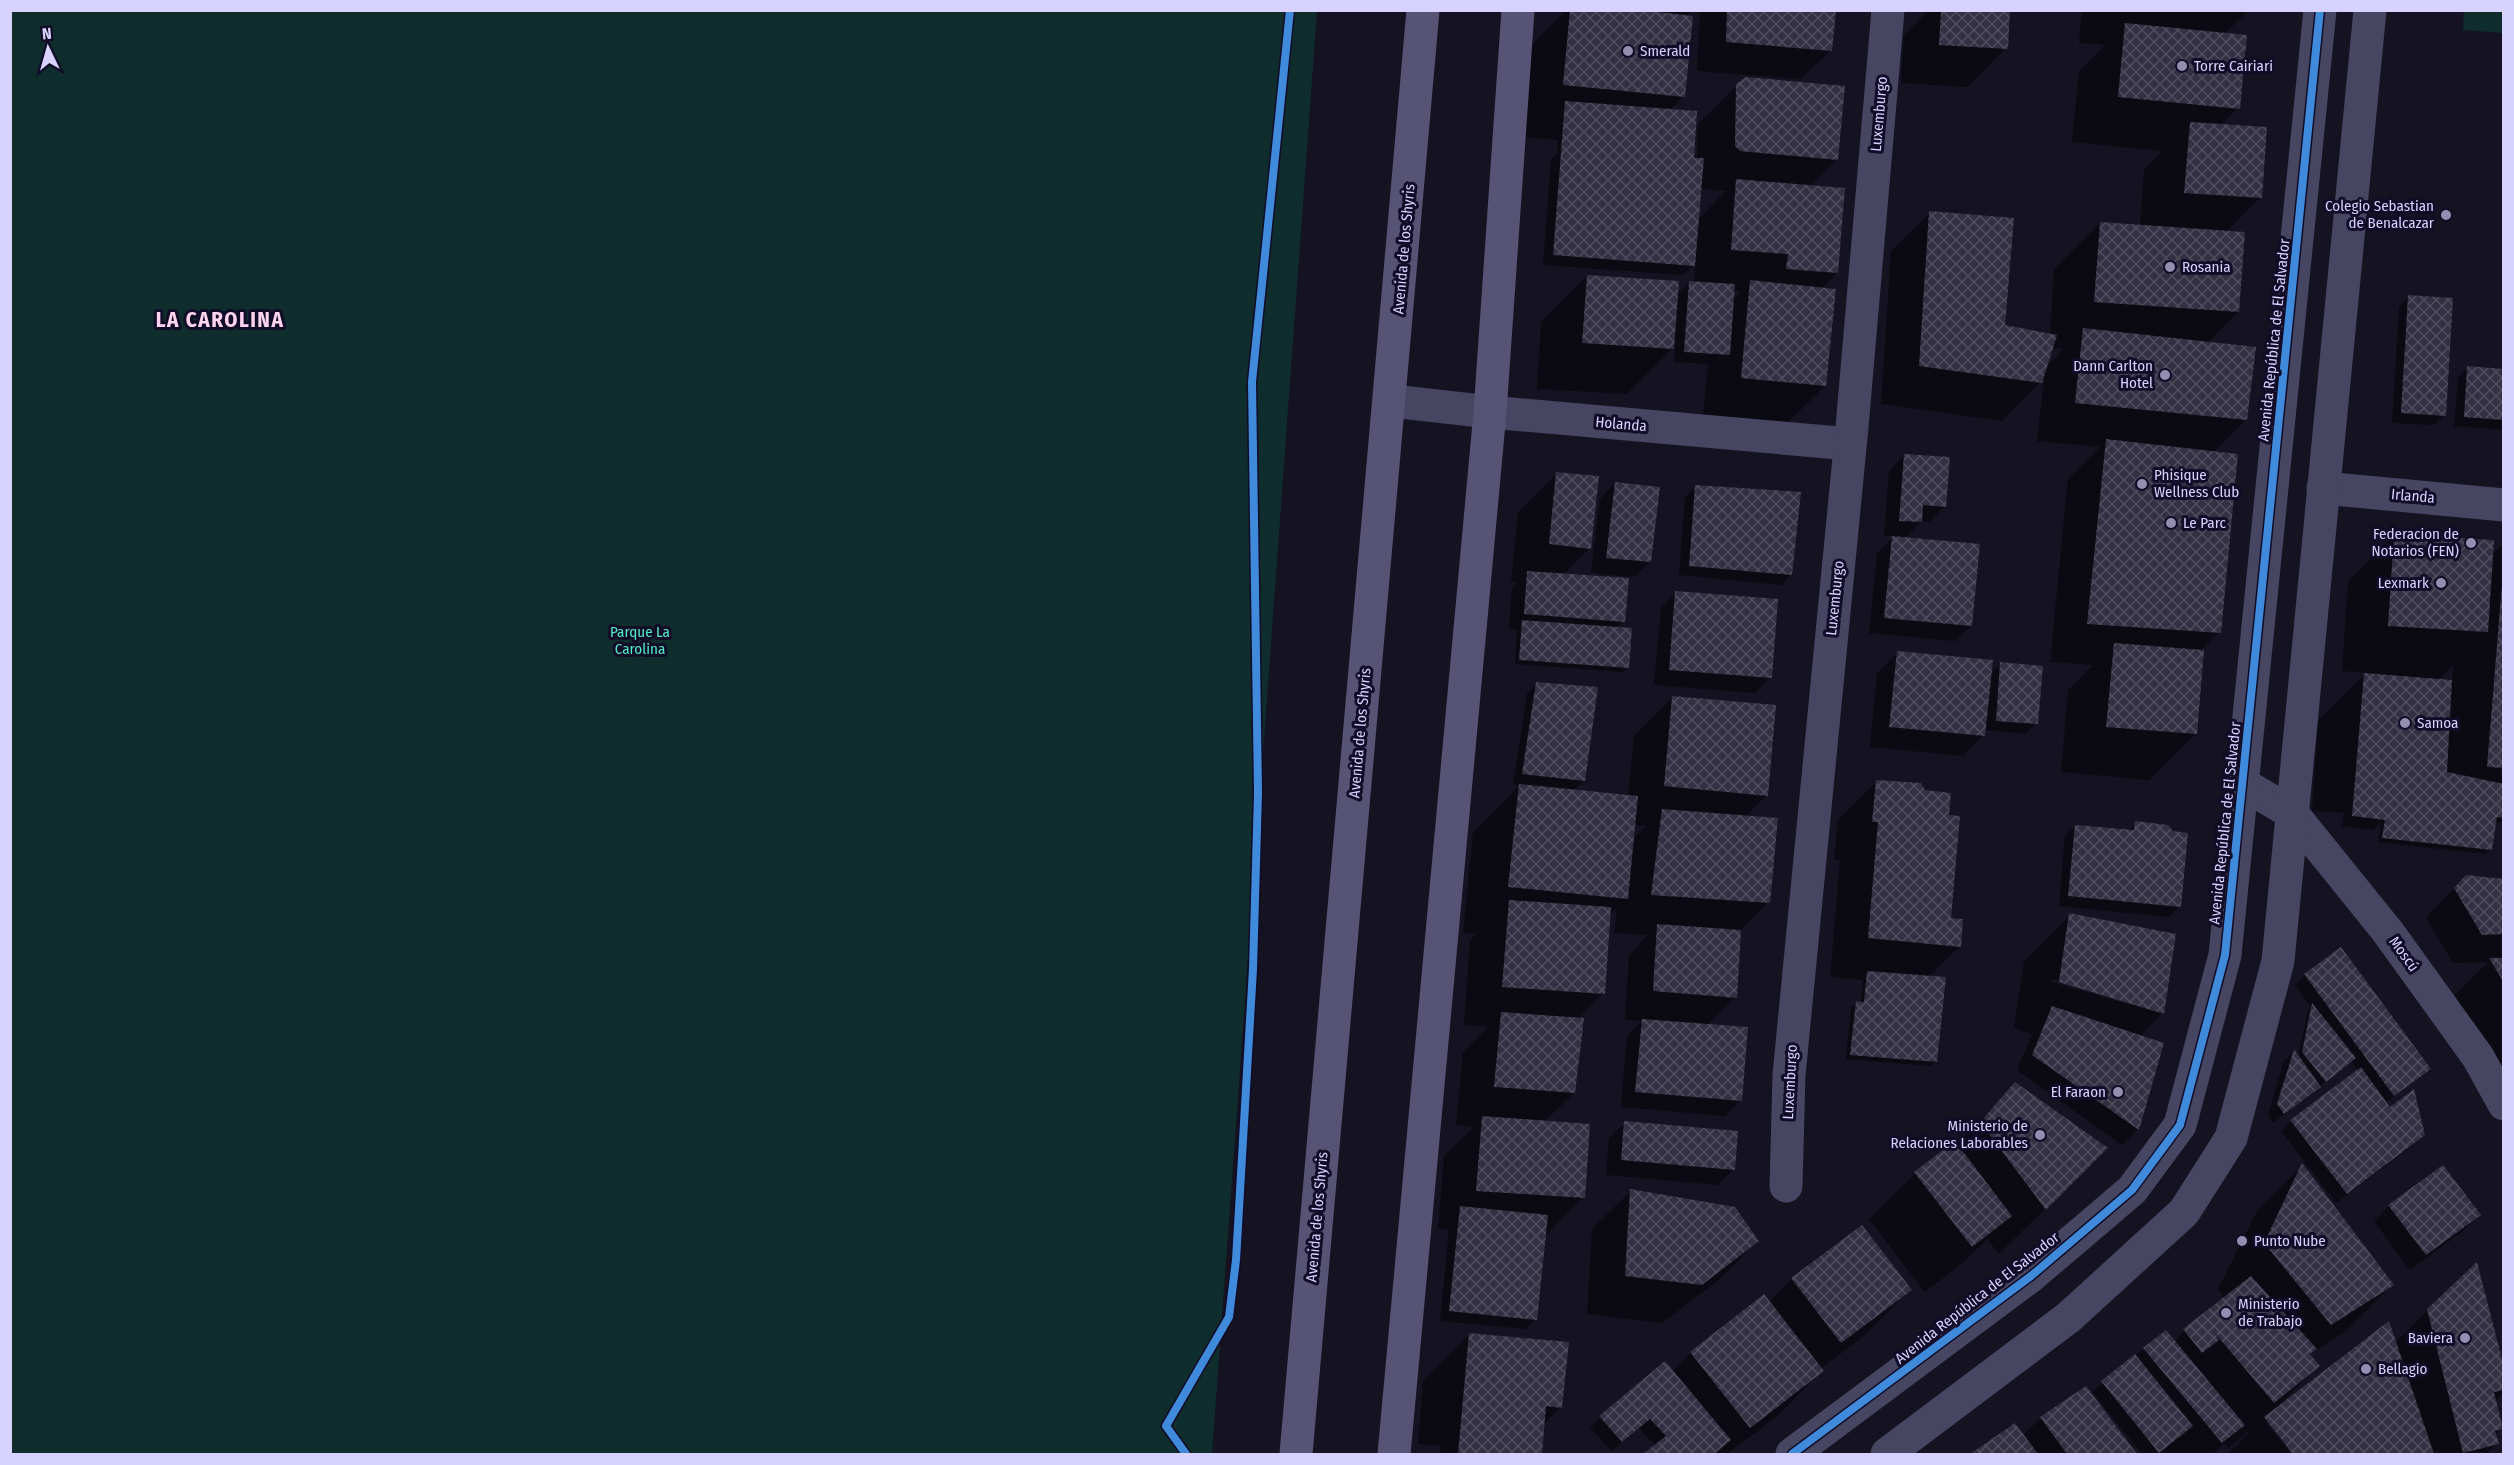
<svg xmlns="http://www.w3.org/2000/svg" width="2514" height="1465" viewBox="0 0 2514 1465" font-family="'Fira Sans Condensed',sans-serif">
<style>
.park{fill:#102d2e}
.shadow{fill:#0007;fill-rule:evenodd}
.building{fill:url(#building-cross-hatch)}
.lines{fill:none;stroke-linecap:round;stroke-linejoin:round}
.minor{stroke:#474662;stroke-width:33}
.tertiary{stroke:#474662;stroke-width:33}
.secondary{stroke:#565374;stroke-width:33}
.cycleway-casing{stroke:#110c27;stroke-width:11}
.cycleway{stroke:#408adc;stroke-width:8}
.poi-dot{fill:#938fb1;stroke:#110c27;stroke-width:2}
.labels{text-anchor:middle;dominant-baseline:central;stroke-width:6;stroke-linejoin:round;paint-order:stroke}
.poi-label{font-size:15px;fill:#d7d2ff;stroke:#110c27;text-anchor:start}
.street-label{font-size:15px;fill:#d7d2ff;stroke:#110c27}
.park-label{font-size:15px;fill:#51ecc6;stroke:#110c27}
.district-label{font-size:21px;font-weight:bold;letter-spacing:1.5px;fill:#ffd4ef;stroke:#110c27}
</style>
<defs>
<pattern id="building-cross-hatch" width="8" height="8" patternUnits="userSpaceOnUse" patternTransform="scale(1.5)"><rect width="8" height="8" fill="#333043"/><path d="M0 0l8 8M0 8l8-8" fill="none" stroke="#504d5f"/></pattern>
</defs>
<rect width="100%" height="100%" fill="#151221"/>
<!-- park -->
<g class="park">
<path d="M10 11H1317L1212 1454H11Z"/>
<path d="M2464 11H2503V33L2463 30Z"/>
</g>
<!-- shadow -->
<g class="shadow">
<path d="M1566 10H1693L1686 17 1683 97 1669 111 1690 159H1697L1698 124 1737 85 1836 160 1809 187 1837 273 1821 289 1825 386 1786 424 1703 416 1708 364 1674 362 1675 346 1627 394 1537 389 1541 322 1587 276 1676 295 1689 283H1694L1695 264 1683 275 1543 265 1551 159 1559 152H1557L1558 140 1513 136 1521 56ZM1700 189 1726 191 1697 221ZM1733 291H1741L1733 300Z"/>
<path d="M1700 10H1834L1831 50 1801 79 1697 71Z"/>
<path d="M1929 10H2009L2006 48 1968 87 1901 83 1904 35Z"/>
<path d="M2082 10H2249L2224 34 2238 108 2221 125 2261 197 2226 232 2238 312 2207 343 2246 420 2213 453 2219 632 2200 651 2195 734 2149 780 2061 772 2068 690 2093 665 2050 662 2068 479 2100 447 2037 441 2044 379 2002 421 1881 404 1891 251 1930 213 2003 327 2050 335 2054 269 2100 223 2140 226 2144 169 2162 151 2072 142 2079 71 2105 45 2079 43ZM2051 348 2064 349 2045 368Z"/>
<path d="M2409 297 2444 415 2434 425 2392 423 2399 307Z"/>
<path d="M2468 368 2504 370V430L2454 426 2458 378Z"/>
<path d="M1904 455 1945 506 1929 522 1922 521 1904 539 1971 626 1955 641 1869 633 1877 553 1894 536H1884L1889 471Z"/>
<path d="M1557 473 1590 548 1563 575 1623 621 1615 629 1627 668 1623 672 1515 664 1517 629H1509L1512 588 1517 583 1511 582 1518 512Z"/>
<path d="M1615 483 1650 562 1634 577 1591 573 1600 499Z"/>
<path d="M1696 486 1791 574 1781 585 1679 575 1685 497Z"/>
<path d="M2394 535 2492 555 2504 543V822H2494L2490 850 2486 854 2378 842 2381 822 2373 830 2342 826 2344 813 2312 811 2318 721 2366 673 2342 671 2348 581ZM2454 664 2452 681 2438 680Z"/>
<path d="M1676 593 1770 677 1755 693 1654 685 1661 608Z"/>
<path d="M1898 652 1990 675 2001 664 2036 723 2026 734 1984 730V735L1963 756 1870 747 1877 673Z"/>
<path d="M1537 683 1584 781 1573 791 1628 797 1634 736 1673 697 1767 795 1745 817 1768 903 1739 932 1735 997 1706 1026 1740 1100 1725 1116 1621 1107 1627 1036 1642 1021 1625 1020 1629 955 1648 935 1614 933 1617 908 1609 916 1604 993 1577 1019 1574 1093 1544 1122 1583 1197 1544 1237 1536 1319 1525 1329 1440 1321 1449 1230 1438 1229 1444 1156 1474 1127 1456 1125 1463 1052 1488 1027 1464 1025 1470 940 1476 934 1463 933 1473 832 1520 785 1513 784 1527 694ZM1634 825 1646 826 1632 840Z"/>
<path d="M1877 781 1947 816 1949 920 1960 946 1928 977 1936 1062 1931 1066 1846 1059 1851 1008 1856 1003H1861L1863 980 1830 977 1840 860H1834L1838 820Z"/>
<path d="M2136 823 2179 907 2169 917 2059 906 2065 836 2076 826 2128 831Z"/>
<path d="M2466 876 2504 880V1063L2489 1064 2452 998 2488 962 2453 963 2426 918Z"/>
<path d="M2070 915 2162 1013 2139 1037 2162 1044 2138 1129 2122 1145 2017 1070 2032 1034 2014 1028 2024 961ZM2053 979 2127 1001V1004L2052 982Z"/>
<path d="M2305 975 2429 1069 2385 1103 2423 1135 2413 1145 2336 1203 2281 1131 2291 1121 2358 1071 2351 1061 2273 1123 2268 1115 2284 1061 2293 1052 2298 1058 2308 1010 2311 1007 2295 985Z"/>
<path d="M2015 1084 2060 1194 1999 1254 1987 1239 1964 1262 1925 1292 1869 1219 1915 1174 1956 1145Z"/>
<path d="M1625 1123 1734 1169 1718 1185 1606 1175 1609 1138Z"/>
<path d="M2302 1166 2392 1285 2346 1331 2309 1355 2318 1366 2281 1403 2282 1404 2395 1343 2428 1310 2504 1373V1392L2495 1401 2502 1428 2495 1435 2497 1443 2486 1454H2295L2269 1421H2265L2291 1454H2228L2250 1432 2249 1431 2228 1448 2224 1443 2213 1454H2142L2092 1392 2144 1349 2175 1342 2184 1330 2225 1298 2218 1289 2257 1211Z"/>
<path d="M1631 1191 1757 1241 1719 1280 1662 1323 1587 1314 1592 1229Z"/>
<path d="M2389 1206 2479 1215 2463 1231 2410 1270 2374 1221Z"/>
<path d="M1861 1227 1910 1290 1864 1336 1820 1369 1822 1371 1776 1417 1727 1454H1646L1656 1446 1639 1428 1611 1451 1590 1427 1600 1417 1672 1372 1691 1353 1768 1303 1792 1279Z"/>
<path d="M1469 1335 1561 1407 1543 1425 1540 1454H1440L1441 1446 1418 1444 1423 1381Z"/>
<path d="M2086 1388 2135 1454H1973L2014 1425 2022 1436 2041 1418Z"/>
</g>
<!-- building -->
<g class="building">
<path d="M1570 10H1640L1693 16 1685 97 1563 85Z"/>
<path d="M1727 10H1836L1832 51 1726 42Z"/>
<path d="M1941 10H2010L2008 49 1939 45Z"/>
<path d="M2125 23 2247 35 2240 109 2118 97Z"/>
<path d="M1746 77 1845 86 1838 160 1740 151 1735 146 1736 84Z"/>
<path d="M1565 101 1697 111 1694 158H1704L1695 266 1553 255Z"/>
<path d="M2190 122 2267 127 2262 198 2184 193Z"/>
<path d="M1736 179 1845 188 1838 273 1786 269 1788 254 1731 250Z"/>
<path d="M1929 211 2014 218 2005 325 2057 335 2042 383 1919 366Z"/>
<path d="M2100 222 2245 232 2239 312 2094 302Z"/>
<path d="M1587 275 1679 281 1674 349 1582 343Z"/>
<path d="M1750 280 1836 289 1826 386 1741 378Z"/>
<path d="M1689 281 1735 284 1730 355 1684 352Z"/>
<path d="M2408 295 2453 298 2446 416 2401 413Z"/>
<path d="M2083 328 2256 347 2247 420 2075 403Z"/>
<path d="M2467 366 2504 369V420L2464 417Z"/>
<path d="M2106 439 2238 454 2221 633 2087 624Z"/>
<path d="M1904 454 1950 457 1946 507 1923 505 1922 522 1899 521Z"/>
<path d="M1556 472 1599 476 1591 549 1549 544Z"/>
<path d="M1615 482 1660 487 1651 562 1606 558Z"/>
<path d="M1695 485 1801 492 1792 575 1689 566Z"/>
<path d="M2394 534 2494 540 2488 632 2388 626Z"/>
<path d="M1892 536 1980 544 1972 626 1884 618Z"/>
<path d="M1527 571 1629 578 1625 622 1524 614Z"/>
<path d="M2502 584H2504V768L2487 767Z"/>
<path d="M1675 591 1778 599 1772 678 1669 670Z"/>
<path d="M1522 620 1632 628 1629 668 1519 660Z"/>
<path d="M2114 643 2204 650 2197 734 2106 727Z"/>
<path d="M1897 651 1993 660 1985 736 1889 727Z"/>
<path d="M2000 662 2043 666 2038 724 1996 721Z"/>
<path d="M2364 673 2452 680 2447 772 2504 784V818L2497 817 2492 850 2382 838 2385 820 2352 816Z"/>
<path d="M1536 682 1598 687 1585 781 1522 774Z"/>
<path d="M1672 696 1776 705 1768 796 1664 786Z"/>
<path d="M1876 780 1921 783 1925 790 1951 793 1949 815 1960 816 1951 918 1963 919 1961 947 1868 938 1878 822H1872Z"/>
<path d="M1519 784 1638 796 1628 899 1508 887Z"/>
<path d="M1662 809 1778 818 1770 903 1651 895Z"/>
<path d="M2135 821 2168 825 2173 831 2188 833 2181 907 2068 896 2075 825 2134 830Z"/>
<path d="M2466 875 2504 879V934L2482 935 2454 888Z"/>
<path d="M1509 900 1611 907 1605 994 1502 987Z"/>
<path d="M2069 913 2176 934 2164 1014 2059 982Z"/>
<path d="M1657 924 1741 930 1737 998 1653 991Z"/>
<path d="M2341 947 2431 1069 2394 1096 2304 974Z"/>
<path d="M2489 958H2504V983Z"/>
<path d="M1867 971 1946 977 1937 1062 1850 1055 1856 1001 1864 1002Z"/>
<path d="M2312 1003 2356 1058 2326 1082 2302 1052Z"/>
<path d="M2052 1006 2164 1043 2139 1130 2032 1055Z"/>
<path d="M1501 1012 1584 1018 1575 1093 1494 1087Z"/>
<path d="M1642 1019 1748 1027 1742 1101 1635 1092Z"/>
<path d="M2294 1049 2321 1087 2284 1114 2277 1104Z"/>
<path d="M2361 1067 2390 1107 2414 1089 2425 1135 2347 1194 2290 1120Z"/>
<path d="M2015 1082 2108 1148 2046 1210 1980 1122Z"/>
<path d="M1482 1116 1590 1124 1585 1198 1476 1191Z"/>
<path d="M1624 1121 1738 1131 1735 1170 1621 1160Z"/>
<path d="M1955 1141 2012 1216 1972 1247 1914 1172Z"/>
<path d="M2302 1163 2394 1285 2331 1325 2264 1243Z"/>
<path d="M2443 1165 2481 1215 2426 1255 2388 1205Z"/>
<path d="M1630 1189 1735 1207 1759 1241 1702 1285 1625 1276Z"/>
<path d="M1460 1206 1548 1215 1537 1320 1449 1311Z"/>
<path d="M1862 1225 1912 1290 1841 1343 1791 1278Z"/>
<path d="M2477 1262 2504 1367V1390L2494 1392 2503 1429 2495 1431 2499 1444 2463 1453 2427 1309Z"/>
<path d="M2251 1276 2317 1349 2310 1354 2320 1366 2274 1403 2214 1332 2219 1340 2202 1353 2183 1329Z"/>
<path d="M1764 1294 1824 1371 1750 1428 1690 1352Z"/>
<path d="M2389 1321 2434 1454H2293L2264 1417Z"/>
<path d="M2166 1330 2245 1425 2222 1443 2143 1348Z"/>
<path d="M1469 1333 1569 1342 1562 1408 1546 1406 1542 1454H1458Z"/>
<path d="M2135 1354 2193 1426 2159 1453 2101 1381Z"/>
<path d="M1665 1361 1731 1440 1714 1454H1643L1666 1436 1650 1419 1622 1442 1599 1416Z"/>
<path d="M2086 1386 2137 1454H2067L2040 1417Z"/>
<path d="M2015 1423 2038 1454H1970Z"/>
</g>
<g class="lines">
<!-- minor -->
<g class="minor">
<path d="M1392 401 1490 412 1850 444"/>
<path d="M2323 488 2504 505"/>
<path d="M2243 784 2292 813 2388 932 2478 1057 2504 1104"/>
<path d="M1786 1186 1789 1075 1852 427 1888 10"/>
</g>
<!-- tertiary -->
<g class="tertiary">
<path d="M1792 1454 2031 1276 2132 1190 2180 1125 2225 955 2320 10"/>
<path d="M1887 1454 2069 1317 2184 1212 2231 1138 2278 961 2370 10"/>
</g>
<!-- secondary -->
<g class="secondary">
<path d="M1296 1454C1338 973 1385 492 1423 10"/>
<path d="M1394 1454 1490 412 1518 10"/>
</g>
<defs>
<g id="cycleway">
<path d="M1186 1454 1166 1426 1229 1317 1236 1260 1253 969 1258 793 1252 382 1290 10"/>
<path d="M1792 1454 2031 1276 2132 1190 2180 1125 2225 955 2320 10"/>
</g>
</defs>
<!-- cycleway casing -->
<use href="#cycleway" class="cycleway-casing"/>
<!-- cycleway -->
<use href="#cycleway" class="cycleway"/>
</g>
<!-- markers -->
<g class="poi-dot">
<circle cx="1628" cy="51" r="6"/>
<circle cx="2182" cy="66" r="6"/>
<circle cx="2446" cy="215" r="6"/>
<circle cx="2170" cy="267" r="6"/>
<circle cx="2165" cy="375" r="6"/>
<circle cx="2142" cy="484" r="6"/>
<circle cx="2171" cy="523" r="6"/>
<circle cx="2471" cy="543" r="6"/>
<circle cx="2441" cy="583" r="6"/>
<circle cx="2405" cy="723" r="6"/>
<circle cx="2118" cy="1092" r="6"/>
<circle cx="2040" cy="1135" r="6"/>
<circle cx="2242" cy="1241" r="6"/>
<circle cx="2226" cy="1313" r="6"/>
<circle cx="2465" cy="1338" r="6"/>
<circle cx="2366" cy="1369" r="6"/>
</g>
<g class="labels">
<!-- poi labels -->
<g class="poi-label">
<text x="1640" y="51">Smerald</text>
<text x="2194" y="66">Torre Cairiari</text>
<text x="2434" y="206" text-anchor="end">Colegio Sebastian<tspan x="2434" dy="17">de Benalcazar</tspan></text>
<text x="2182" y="267">Rosania</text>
<text x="2153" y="366" text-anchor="end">Dann Carlton<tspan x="2153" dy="17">Hotel</tspan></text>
<text x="2154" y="475">Phisique<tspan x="2154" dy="17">Wellness Club</tspan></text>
<text x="2183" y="523">Le Parc</text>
<text x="2459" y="534" text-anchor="end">Federacion de<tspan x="2459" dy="17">Notarios (FEN)</tspan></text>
<text x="2429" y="583" text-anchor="end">Lexmark</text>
<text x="2417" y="723">Samoa</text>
<text x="2106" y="1092" text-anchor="end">El Faraon</text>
<text x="2028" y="1126" text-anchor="end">Ministerio de<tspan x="2028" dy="17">Relaciones Laborables</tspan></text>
<text x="2254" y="1241">Punto Nube</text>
<text x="2238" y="1304">Ministerio<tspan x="2238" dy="17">de Trabajo</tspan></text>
<text x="2453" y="1338" text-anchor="end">Baviera</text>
<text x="2378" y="1369">Bellagio</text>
</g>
<!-- street labels -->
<g class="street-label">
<text transform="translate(1879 114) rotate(-85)">Luxemburgo</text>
<text transform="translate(1404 249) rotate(-85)">Avenida de los Shyris</text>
<text transform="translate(2274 340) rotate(-84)">Avenida República de El Salvador</text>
<text transform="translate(1621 424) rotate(5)">Holanda</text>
<text transform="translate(2413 496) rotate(5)">Irlanda</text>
<text transform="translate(1835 598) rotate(-84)">Luxemburgo</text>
<text transform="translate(1360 733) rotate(-85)">Avenida de los Shyris</text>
<text transform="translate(2225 823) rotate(-84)">Avenida República de El Salvador</text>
<text transform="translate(2404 954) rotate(54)">Moscú</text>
<text transform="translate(1790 1082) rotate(-87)">Luxemburgo</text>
<text transform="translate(1317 1217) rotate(-85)">Avenida de los Shyris</text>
<text transform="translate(1977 1298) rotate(-38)">Avenida República de El Salvador</text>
</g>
<!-- park labels -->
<g class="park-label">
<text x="640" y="632">Parque La<tspan x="640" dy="17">Carolina</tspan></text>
</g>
<!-- district labels -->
<g class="district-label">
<text x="220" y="320">LA CAROLINA</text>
</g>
</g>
<!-- border -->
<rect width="2514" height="1465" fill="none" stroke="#d7d2ff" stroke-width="24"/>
<!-- north arrow -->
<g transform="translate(48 48) rotate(355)" stroke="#110c27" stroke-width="4.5" paint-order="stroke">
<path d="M0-4.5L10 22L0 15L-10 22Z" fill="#d7d2ff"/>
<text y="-9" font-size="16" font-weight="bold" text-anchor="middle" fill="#d7d2ff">N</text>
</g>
</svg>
